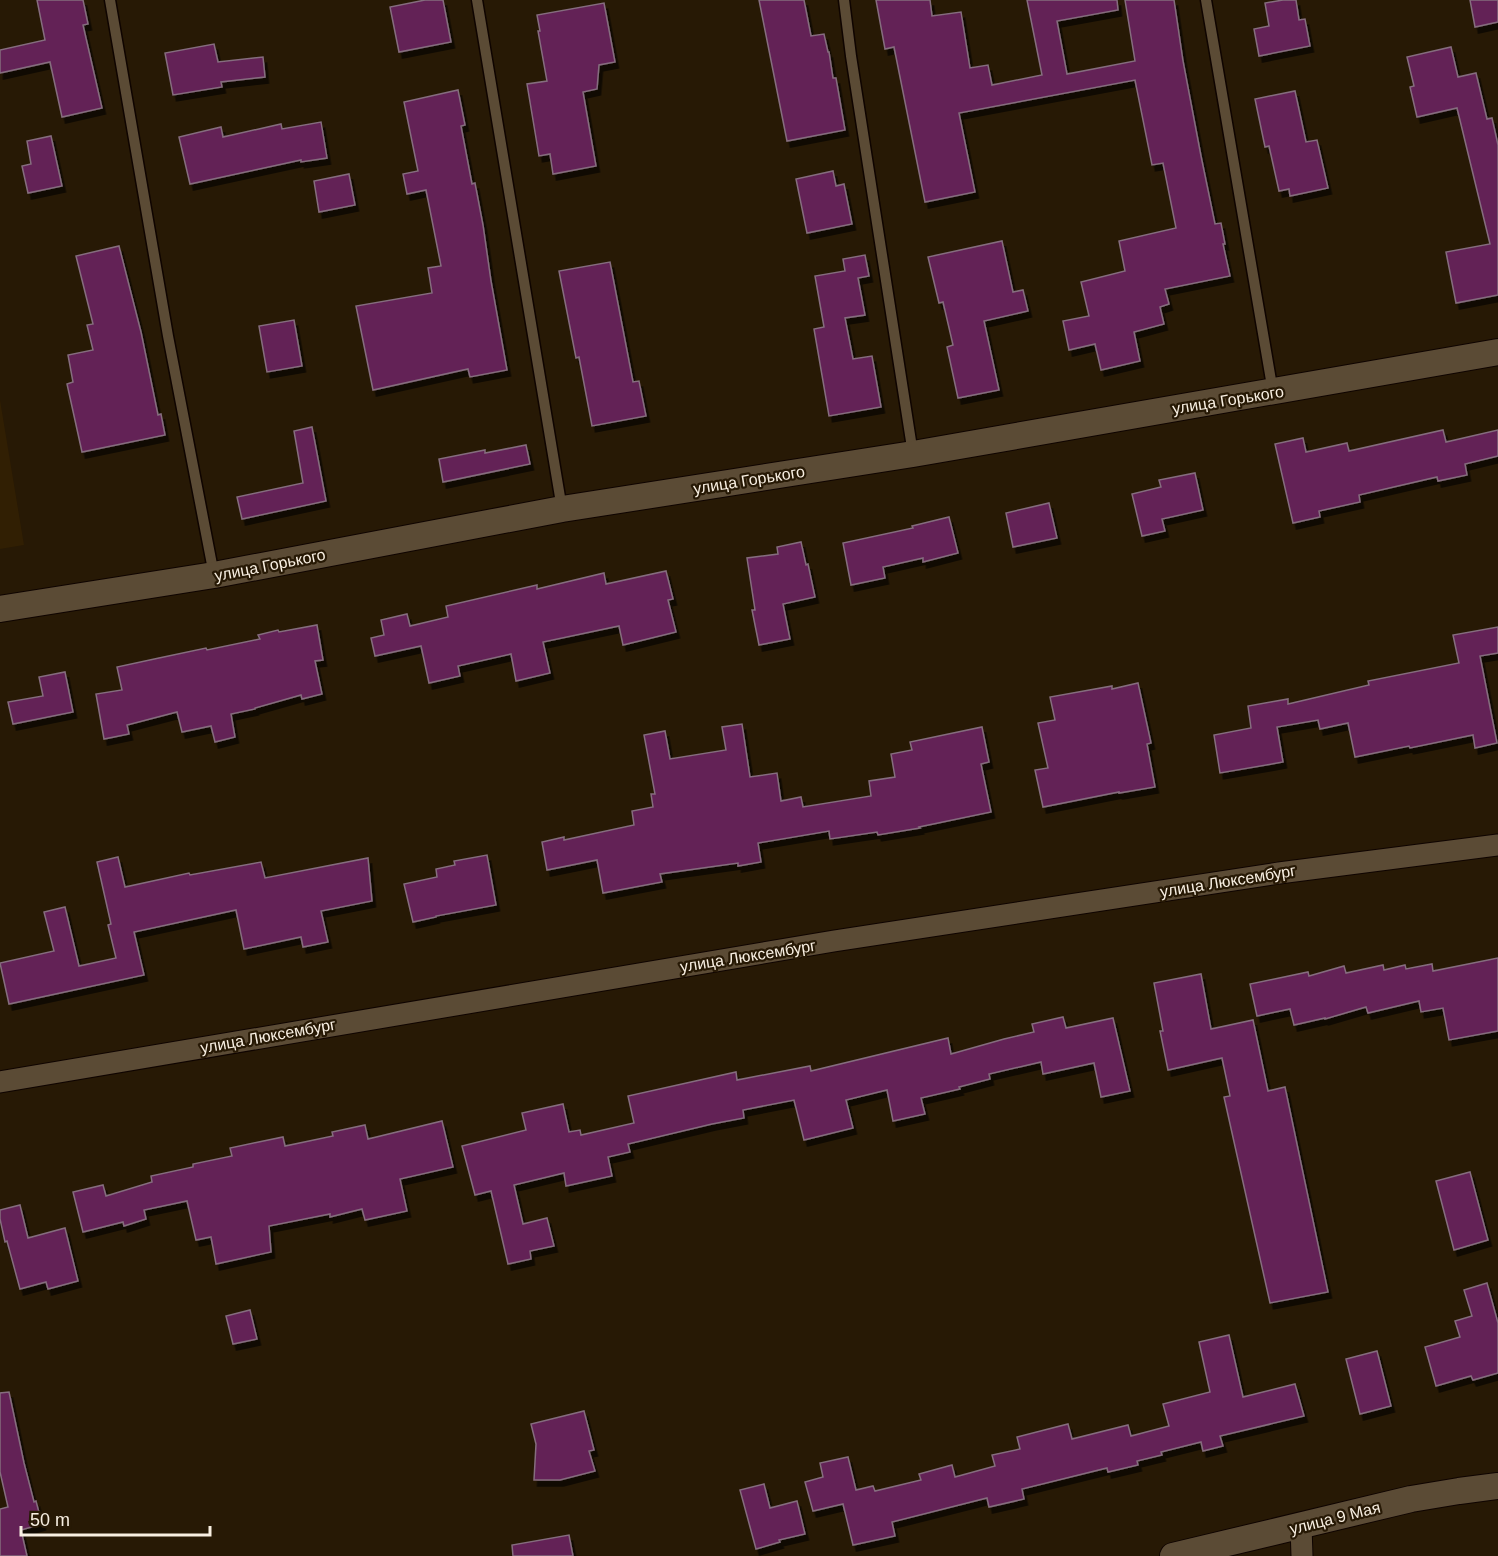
<svg xmlns="http://www.w3.org/2000/svg" width="1498" height="1556" viewBox="0 0 1498 1556" font-family="Arial,sans-serif">
<style>
.built{fill:#311f03}
.building{fill:#632157;stroke:#856d7e;stroke-width:1.5;filter:url(#shadow)}
.lines{fill:none;stroke-linecap:round;stroke-linejoin:round}
.service-casing{stroke:#0f0400;stroke-width:13}
.minor-casing{stroke:#0f0400;stroke-width:23}
.tertiary-casing{stroke:#0f0400;stroke-width:28}
.service{stroke:#5b4b35;stroke-width:10}
.minor{stroke:#5b4b35;stroke-width:21}
.tertiary{stroke:#5b4b35;stroke-width:26}
.labels{text-anchor:middle;dominant-baseline:central;stroke-width:4.5;stroke-linejoin:round;paint-order:stroke}
.street-label{font-size:16px;fill:#f8efe2;stroke:#271905}
</style>
<defs>
<filter id="shadow"><feDropShadow dx="3.5" dy="6" stdDeviation="0" flood-color="#0009"/></filter>
</defs>
<rect width="100%" height="100%" fill="#271905"/>
<!-- built -->
<path class="built" d="M0 400 24 545 0 549Z"/>
<!-- building -->
<g class="building">
<path d="M37 0H83L88 24 83 25 102 108 62 117 50 62 0 73V50L45 40Z"/>
<path d="M425 0H443L451 42 399 52 390 7Z"/>
<path d="M759 0H804L811 36 824 34 828 52H829L833 78H836L845 130 787 141Z"/>
<path d="M876 0H930L932 16 961 12 970 68 988 65 992 85 1042 75 1027 0H1117L1118 10 1057 21 1067 74 1135 61 1125 0H1174L1183 61 1201 156 1215 224 1221 223 1225 244H1223L1230 276 1165 289 1169 304 1160 307 1164 324 1134 332 1140 361 1101 370 1095 344 1069 350 1063 321 1089 316 1081 282 1125 271 1119 241 1176 228 1163 163 1152 165 1135 80 959 113 975 192 925 202 894 47 885 49Z"/>
<path d="M1283 0H1296L1299 20 1305 19 1310 46 1259 56 1254 29 1269 26 1265 3Z"/>
<path d="M1470 0H1498V22L1475 27Z"/>
<path d="M604 3 615 62 599 65 597 89 583 92 596 166 553 174 550 154 539 156 527 84 547 81 538 31H540L537 15Z"/>
<path d="M214 44 218 62 263 57 265 77 221 82 222 87 173 95 165 53Z"/>
<path d="M1451 47 1458 77 1476 73 1487 119 1492 118 1498 145V295L1456 303 1446 252 1490 244 1457 108 1417 117 1410 87 1414 86 1407 57Z"/>
<path d="M458 90 465 125 461 126 472 184 475 183 483 225 491 281 507 370 470 377 468 369 373 390 356 306 432 293 428 268 441 266 426 190 407 194 403 174 418 171 404 102Z"/>
<path d="M1295 91 1306 142 1317 140 1328 188 1290 196 1289 189 1279 191 1269 146 1265 147 1255 99Z"/>
<path d="M321 122 327 158 301 162V160L190 184 179 137 221 127 223 137 281 124 282 129Z"/>
<path d="M51 136 62 186 28 193 22 166 31 164 27 141Z"/>
<path d="M833 171 836 186 844 184 852 224 807 233 796 179Z"/>
<path d="M349 174 355 205 319 212 314 181Z"/>
<path d="M1002 241 1013 292 1023 290 1028 311 984 321 999 390 958 398 947 347 953 345 943 302 939 303 928 257Z"/>
<path d="M119 246 141 332 158 415 161 414 165 435 82 452 67 384 73 382 68 355 93 350 87 325 93 324 76 256Z"/>
<path d="M865 255 869 276 858 278 865 315 845 318 853 359 872 356 881 407 829 416 814 329 824 327 815 276 845 271 843 259Z"/>
<path d="M610 262 633 382 639 381 646 416 592 426 579 357 576 358 559 271Z"/>
<path d="M294 320 302 366 267 372 259 326Z"/>
<path d="M312 427 326 501 242 519 237 497 303 483 294 431Z"/>
<path d="M1443 430 1446 442 1498 430V456L1465 464 1467 475 1438 481 1437 477 1359 495 1360 502 1319 511 1320 517 1293 523 1275 444 1303 438 1306 452 1347 443 1349 451Z"/>
<path d="M526 445 530 464 443 482 439 459 485 450V453Z"/>
<path d="M1195 473 1203 510 1162 519 1165 531 1142 536 1132 494 1161 487 1159 480Z"/>
<path d="M1049 503 1057 538 1013 547 1006 513Z"/>
<path d="M949 517 958 553 923 562V558L883 567 885 578 851 585 843 543 913 528 912 526Z"/>
<path d="M801 542 806 565 808 564 815 597 783 604 790 639 759 645 752 610H755L747 558 778 554 777 547Z"/>
<path d="M666 571 673 599 668 600 676 632 623 645 619 626 543 642 550 673 516 681 511 654 458 666 460 676 429 683 421 646 375 656 371 638 384 635 381 620 407 614 410 626 448 617 446 606 537 585V589L604 573 606 584Z"/>
<path d="M317 625 323 660 315 661 322 694 302 699 301 695 255 708V709L231 714 235 737 215 742 211 726 182 732 177 712 127 725 129 734 104 739 96 694 122 690 117 667 159 658 206 648 207 650 260 639 258 635 278 630 279 632Z"/>
<path d="M1498 627V653L1480 656 1497 743 1475 748 1473 735 1410 748 1409 746 1355 757 1348 723 1320 729 1318 720 1277 727 1283 762 1220 773 1214 735 1251 728 1248 706 1288 699V704L1369 685 1368 681 1459 663 1453 635Z"/>
<path d="M65 672 73 712 13 724 8 702 43 696 39 677Z"/>
<path d="M1138 683 1151 743 1147 744 1155 787 1119 793V792L1043 807 1035 770 1048 768 1038 723 1055 720 1050 697 1112 686V689Z"/>
<path d="M742 724 750 777 777 773 781 801 801 797 803 807 871 796 869 781 895 777 891 754 912 750 910 742 982 727 989 762 981 764 991 812 919 827 920 828 878 835 877 832 830 839 829 831 758 843 761 862 738 866V863L660 874 662 882 603 893 597 860 547 870 542 842 564 837V840L634 825 632 811 653 807 651 794H655L644 735 665 731 670 759 726 750 722 727Z"/>
<path d="M487 855 496 905 436 916V917L413 922 404 884 437 877 436 869 455 865 454 861Z"/>
<path d="M118 857 125 887 189 873 190 875 261 862 265 878 368 858 372 901 321 911 328 942 303 947 301 937 244 949 236 910 134 932 144 975 9 1004 0 963 54 951 44 912 65 907 79 966 116 958 108 925 111 924 97 862Z"/>
<path d="M1498 958V1031L1449 1040 1443 1008 1421 1012 1419 1001 1368 1013 1366 1007 1325 1019V1018L1294 1025 1290 1009 1257 1016 1250 984 1308 972 1309 976 1344 966 1346 973 1383 965 1384 970 1405 965 1406 969 1432 964 1433 971Z"/>
<path d="M1201 974 1211 1029 1253 1020 1268 1091 1285 1087 1328 1292 1270 1303 1224 1097 1230 1096 1222 1058 1168 1070 1160 1031H1163L1154 983Z"/>
<path d="M1063 1017 1066 1028 1113 1018 1130 1091 1101 1097 1094 1063 1043 1074 1041 1062 989 1074 990 1079 959 1087 960 1089 921 1098 925 1114 893 1121 887 1090 846 1100 853 1128 804 1140 794 1100 743 1110 744 1118 712 1124 628 1144 630 1152 608 1157 612 1176 566 1186 564 1173 514 1185 523 1224 547 1218 554 1246 530 1251 531 1259 508 1264 491 1191 475 1195 462 1146 526 1130 522 1113 563 1104 569 1132 580 1130 581 1135 634 1123 628 1096 736 1072 737 1080 810 1066 811 1071 948 1038 951 1054 1004 1039 1034 1032 1032 1024Z"/>
<path d="M442 1121 453 1167 400 1179 407 1211 365 1220 362 1209 330 1217V1214L269 1226 271 1252 216 1264 211 1237 196 1240 187 1201 144 1210 146 1219 124 1226 123 1222 83 1232 73 1192 103 1185 106 1196 152 1182 151 1176 193 1167V1164L232 1156 230 1148 283 1137 285 1146 333 1136 332 1132 365 1125 368 1139Z"/>
<path d="M1470 1172 1488 1240 1454 1250 1436 1181Z"/>
<path d="M20 1205 28 1238 65 1228 78 1281 48 1289 46 1282 20 1289 7 1241 5 1242 0 1219V1210Z"/>
<path d="M1487 1283 1498 1323V1373L1473 1380 1471 1376 1436 1386 1425 1347 1460 1337 1455 1321 1472 1316 1464 1290Z"/>
<path d="M250 1310 257 1339 233 1344 226 1316Z"/>
<path d="M1229 1335 1243 1397 1295 1384 1304 1416 1220 1436 1223 1446 1203 1451 1201 1442 1161 1452 1162 1455 1137 1461 1138 1465 1108 1472 1107 1468 1022 1489 1024 1499 989 1507 987 1498 892 1522 895 1536 853 1545 843 1504 813 1511 805 1482 823 1477 820 1463 848 1457 856 1490 873 1486 875 1491 921 1480 919 1474 952 1465 955 1477 995 1466 992 1455 1020 1449 1017 1437 1068 1424 1072 1439 1128 1425 1131 1436 1169 1426 1163 1404 1210 1392 1199 1342Z"/>
<path d="M1377 1351 1391 1406 1360 1414 1346 1359Z"/>
<path d="M9 1392 24 1463 34 1502 36 1501 42 1524 21 1530 27 1556H0V1509L8 1507 0 1472V1393Z"/>
<path d="M584 1411 594 1450 589 1451 595 1471 560 1480H534L536 1444 531 1424Z"/>
<path d="M764 1484 770 1508 797 1501 805 1534 779 1540 780 1542 756 1549 740 1490Z"/>
<path d="M569 1535 573 1556H513L512 1545Z"/>
</g>
<g class="lines">
<defs>
<g id="service">
<path d="M110 0 168 336 214 575"/>
<path d="M477 0 562 509"/>
<path d="M844 0 851 56 913 454"/>
<path d="M1206 0 1273 392"/>
</g>
<g id="minor">
<path d="M0 1082 834 941 1279 873 1498 845"/>
<path d="M1301 1526 1302 1556"/>
</g>
<g id="tertiary">
<path d="M0 609 214 575 562 509 913 454 1498 352"/>
<path d="M1173 1556 1411 1499 1459 1491 1498 1486"/>
</g>
</defs>
<!-- service casing -->
<use href="#service" class="service-casing"/>
<!-- minor casing -->
<use href="#minor" class="minor-casing"/>
<!-- tertiary casing -->
<use href="#tertiary" class="tertiary-casing"/>
<!-- service -->
<use href="#service" class="service"/>
<!-- minor -->
<use href="#minor" class="minor"/>
<!-- tertiary -->
<use href="#tertiary" class="tertiary"/>
</g>
<g class="labels">
<!-- street labels -->
<g class="street-label">
<text transform="translate(1228 400) rotate(-9)">улица Горького</text>
<text transform="translate(749 480) rotate(-9)">улица Горького</text>
<text transform="translate(270 565) rotate(-11)">улица Горького</text>
<text transform="translate(1228 881) rotate(-9)">улица Люксембург</text>
<text transform="translate(748 956) rotate(-9)">улица Люксембург</text>
<text transform="translate(268 1036) rotate(-10)">улица Люксембург</text>
<text transform="translate(1335 1518) rotate(-14)">улица 9 Мая</text>
</g>
</g>
<!-- scale -->
<path d="M21 1526v9h189v-9" fill="none" stroke="#f8efe2" stroke-width="3"/>
<text x="30" y="1526" font-size="18" fill="#f8efe2" stroke="#271905" stroke-width="4.5" paint-order="stroke">50 m</text>
</svg>
